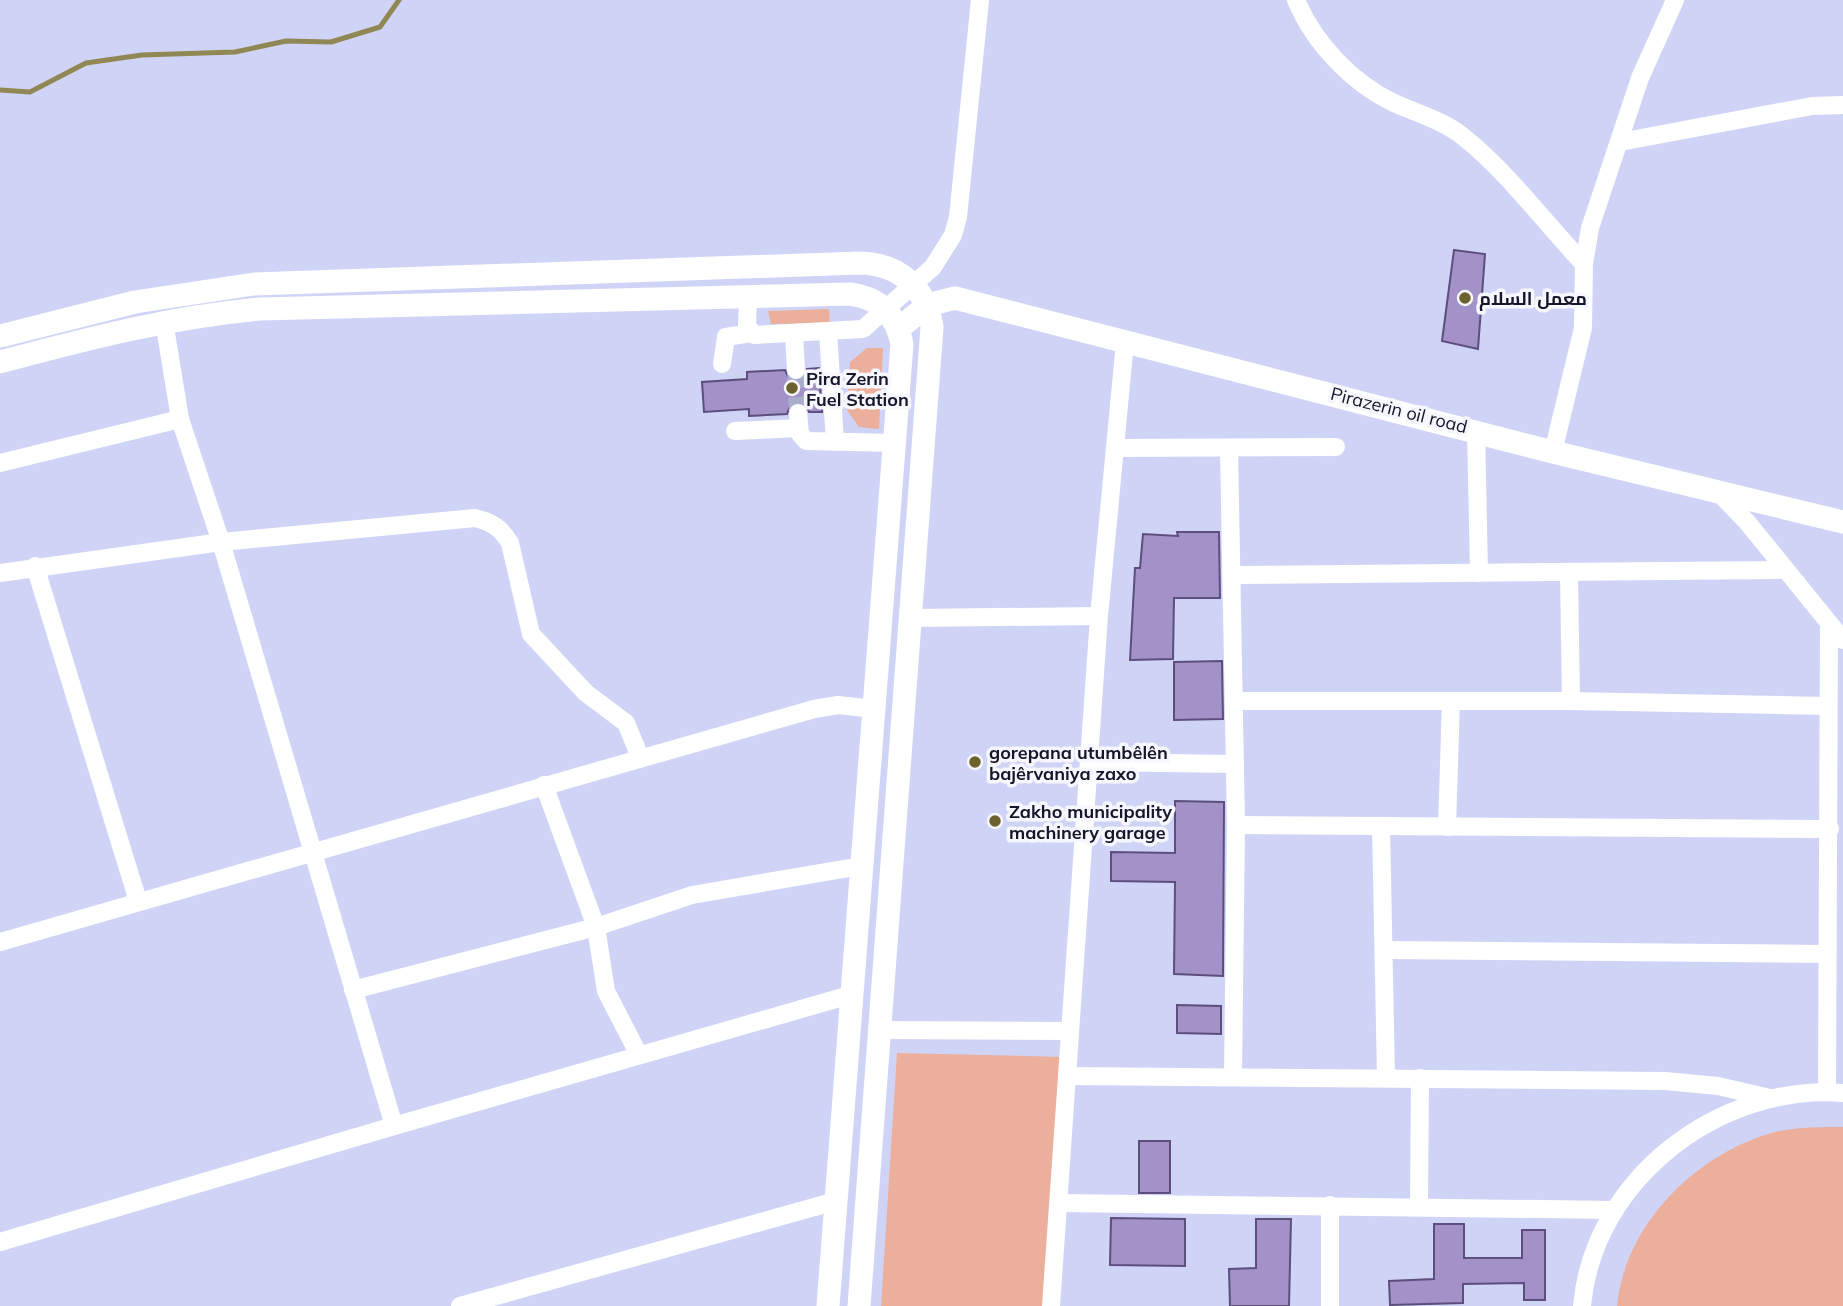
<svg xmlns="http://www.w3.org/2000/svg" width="1843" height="1306" viewBox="0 0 1843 1306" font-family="Mulish,Cairo,sans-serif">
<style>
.green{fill:#ebaf9c}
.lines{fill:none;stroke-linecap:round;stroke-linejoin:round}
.stream{stroke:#918755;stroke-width:5}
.building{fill:#a292c7;stroke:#5d4e7e;stroke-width:2}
.minor-tunnel{stroke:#aaaecd;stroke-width:18;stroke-dasharray:18 9;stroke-linecap:butt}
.minor{stroke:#fff;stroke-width:18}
.major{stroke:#fff;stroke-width:23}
.poi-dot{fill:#6c622e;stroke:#f6f7fd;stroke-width:2.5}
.labels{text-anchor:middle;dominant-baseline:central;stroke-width:7;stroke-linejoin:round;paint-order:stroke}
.poi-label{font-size:18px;font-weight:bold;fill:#14162a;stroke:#f6f7fd;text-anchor:start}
.street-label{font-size:18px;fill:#14162a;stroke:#f6f7fd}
</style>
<rect width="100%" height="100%" fill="#cfd4f6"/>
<!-- green -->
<g class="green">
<path d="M829 309 830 323 771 324 768 311Z"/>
<path d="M867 348H883L879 429 859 427 847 410 850 362Z"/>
<path d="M897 1053 1066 1057 1050 1306H881Z"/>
<path d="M1843 1127V1306H1617C1625 1226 1693 1157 1768 1134 1790 1127 1820 1127 1843 1127Z"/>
</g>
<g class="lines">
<!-- stream -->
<path class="stream" d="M0 90 30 92 86 63 142 55 235 52 286 41 331 42 380 27 399 0"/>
</g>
<!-- building -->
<g class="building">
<path d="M1454 250 1485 254 1478 349 1442 341Z"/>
<path d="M819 368 822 412H809L807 406 798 402 791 404 787 414 749 416V409L704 412 702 382 747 379V372L785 370 790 380 797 381 806 376 807 369Z"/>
<path d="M1177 532H1219L1220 598H1174L1173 659 1130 660 1135 568H1140L1143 534 1178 536Z"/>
<path d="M1222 661 1223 719 1174 720V662Z"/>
<path d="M1175 801 1224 802 1223 976 1174 974 1175 882 1111 881V852L1175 853Z"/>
<path d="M1177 1005 1221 1006V1034L1177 1033Z"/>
<rect x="1139" y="1141" width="31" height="52"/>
<path d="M1111 1218 1185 1219V1266L1110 1265Z"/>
<path d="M1256 1219H1291L1289 1306H1230L1229 1269 1256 1268Z"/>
<path d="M1434 1224H1464V1258H1522V1230H1545V1300H1524V1283L1463 1284V1303L1390 1305 1389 1281 1434 1279Z"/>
</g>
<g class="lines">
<!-- minor-tunnel -->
<path class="minor-tunnel" d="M796 370 798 413"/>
<!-- minor -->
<g class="minor">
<path d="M1296 0C1314 43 1352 83 1394 103 1419 114 1445 121 1466 139 1507 172 1547 225 1584 264"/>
<path d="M1620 142 1812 106 1843 105"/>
<path d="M748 297 747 326 754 335 863 329 933 267 953 235 958 217 980 0"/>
<path d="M164 321 180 419 221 542 394 1126 850 995"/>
<path d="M828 332 835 442"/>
<path d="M794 334 796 370"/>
<path d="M722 364 726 337 751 333"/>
<path d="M798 413 800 434 806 441 894 443"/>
<path d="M1476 430 1479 573"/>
<path d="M735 431 799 428"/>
<path d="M1115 448 1336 447"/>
<path d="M1229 449 1236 825 1233 1077"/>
<path d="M1553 452 1583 328 1584 264 1590 228 1640 78 1675 0"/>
<path d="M0 463 180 419"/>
<path d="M1718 492 1747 522 1843 640"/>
<path d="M35 566 138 901"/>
<path d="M0 573 221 542 475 518C492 522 501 528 510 543L531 634 586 693 626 723 640 757"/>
<path d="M1569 574 1571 701"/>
<path d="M1234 575 1785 570"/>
<path d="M911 618 1099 616"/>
<path d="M1235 701H1571L1826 706"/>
<path d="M1091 762 1235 764"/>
<path d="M544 785 596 927 606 991 639 1055"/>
<path d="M1236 825 1830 829"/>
<path d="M1381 826 1386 1077"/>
<path d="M1447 827 1451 701"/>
<path d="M0 942 814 709 838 705 874 709"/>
<path d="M1386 950 1826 954"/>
<path d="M353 990 596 927 692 895 861 866"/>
<path d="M880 1030 1070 1031"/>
<path d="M1067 1076 1665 1081 1718 1086 1770 1098"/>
<path d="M1827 1091 1829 623"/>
<path d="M1059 1203 1615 1210"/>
<path d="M1330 1205V1306"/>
<path d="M1419 1205 1420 1078"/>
<path d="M0 1242 394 1126"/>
<path d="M460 1306 836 1201"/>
<path d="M1051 1306 1099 616 1125 342"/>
<path d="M1582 1306C1593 1179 1720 1083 1843 1093"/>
</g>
<!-- major -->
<g class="major">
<path d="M898 329 928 305 955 298 1553 452 1843 522"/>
<path d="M0 336 135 302 254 284 860 263C900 264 926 288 932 327L859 1306"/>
<path d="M0 362C86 339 171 317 260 309L850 294C880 298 896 315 902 344L828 1306"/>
</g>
</g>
<!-- markers -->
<g class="poi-dot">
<circle cx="1465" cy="298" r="7"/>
<circle cx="792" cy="388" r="7"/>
<circle cx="975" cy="762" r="7"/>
<circle cx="995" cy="821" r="7"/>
</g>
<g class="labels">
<!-- poi labels -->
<g class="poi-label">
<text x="1479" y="298">معمل السلام</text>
<text x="806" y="378">Pira Zerin<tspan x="806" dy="21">Fuel Station</tspan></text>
<text x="989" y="752">gorepana utumbêlên<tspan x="989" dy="21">bajêrvaniya zaxo</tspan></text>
<text x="1009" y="811">Zakho municipality<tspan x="1009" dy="21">machinery garage</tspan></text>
</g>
<!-- street labels -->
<g class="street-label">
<text transform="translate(1399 410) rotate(14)">Pirazerin oil road</text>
</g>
</g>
</svg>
